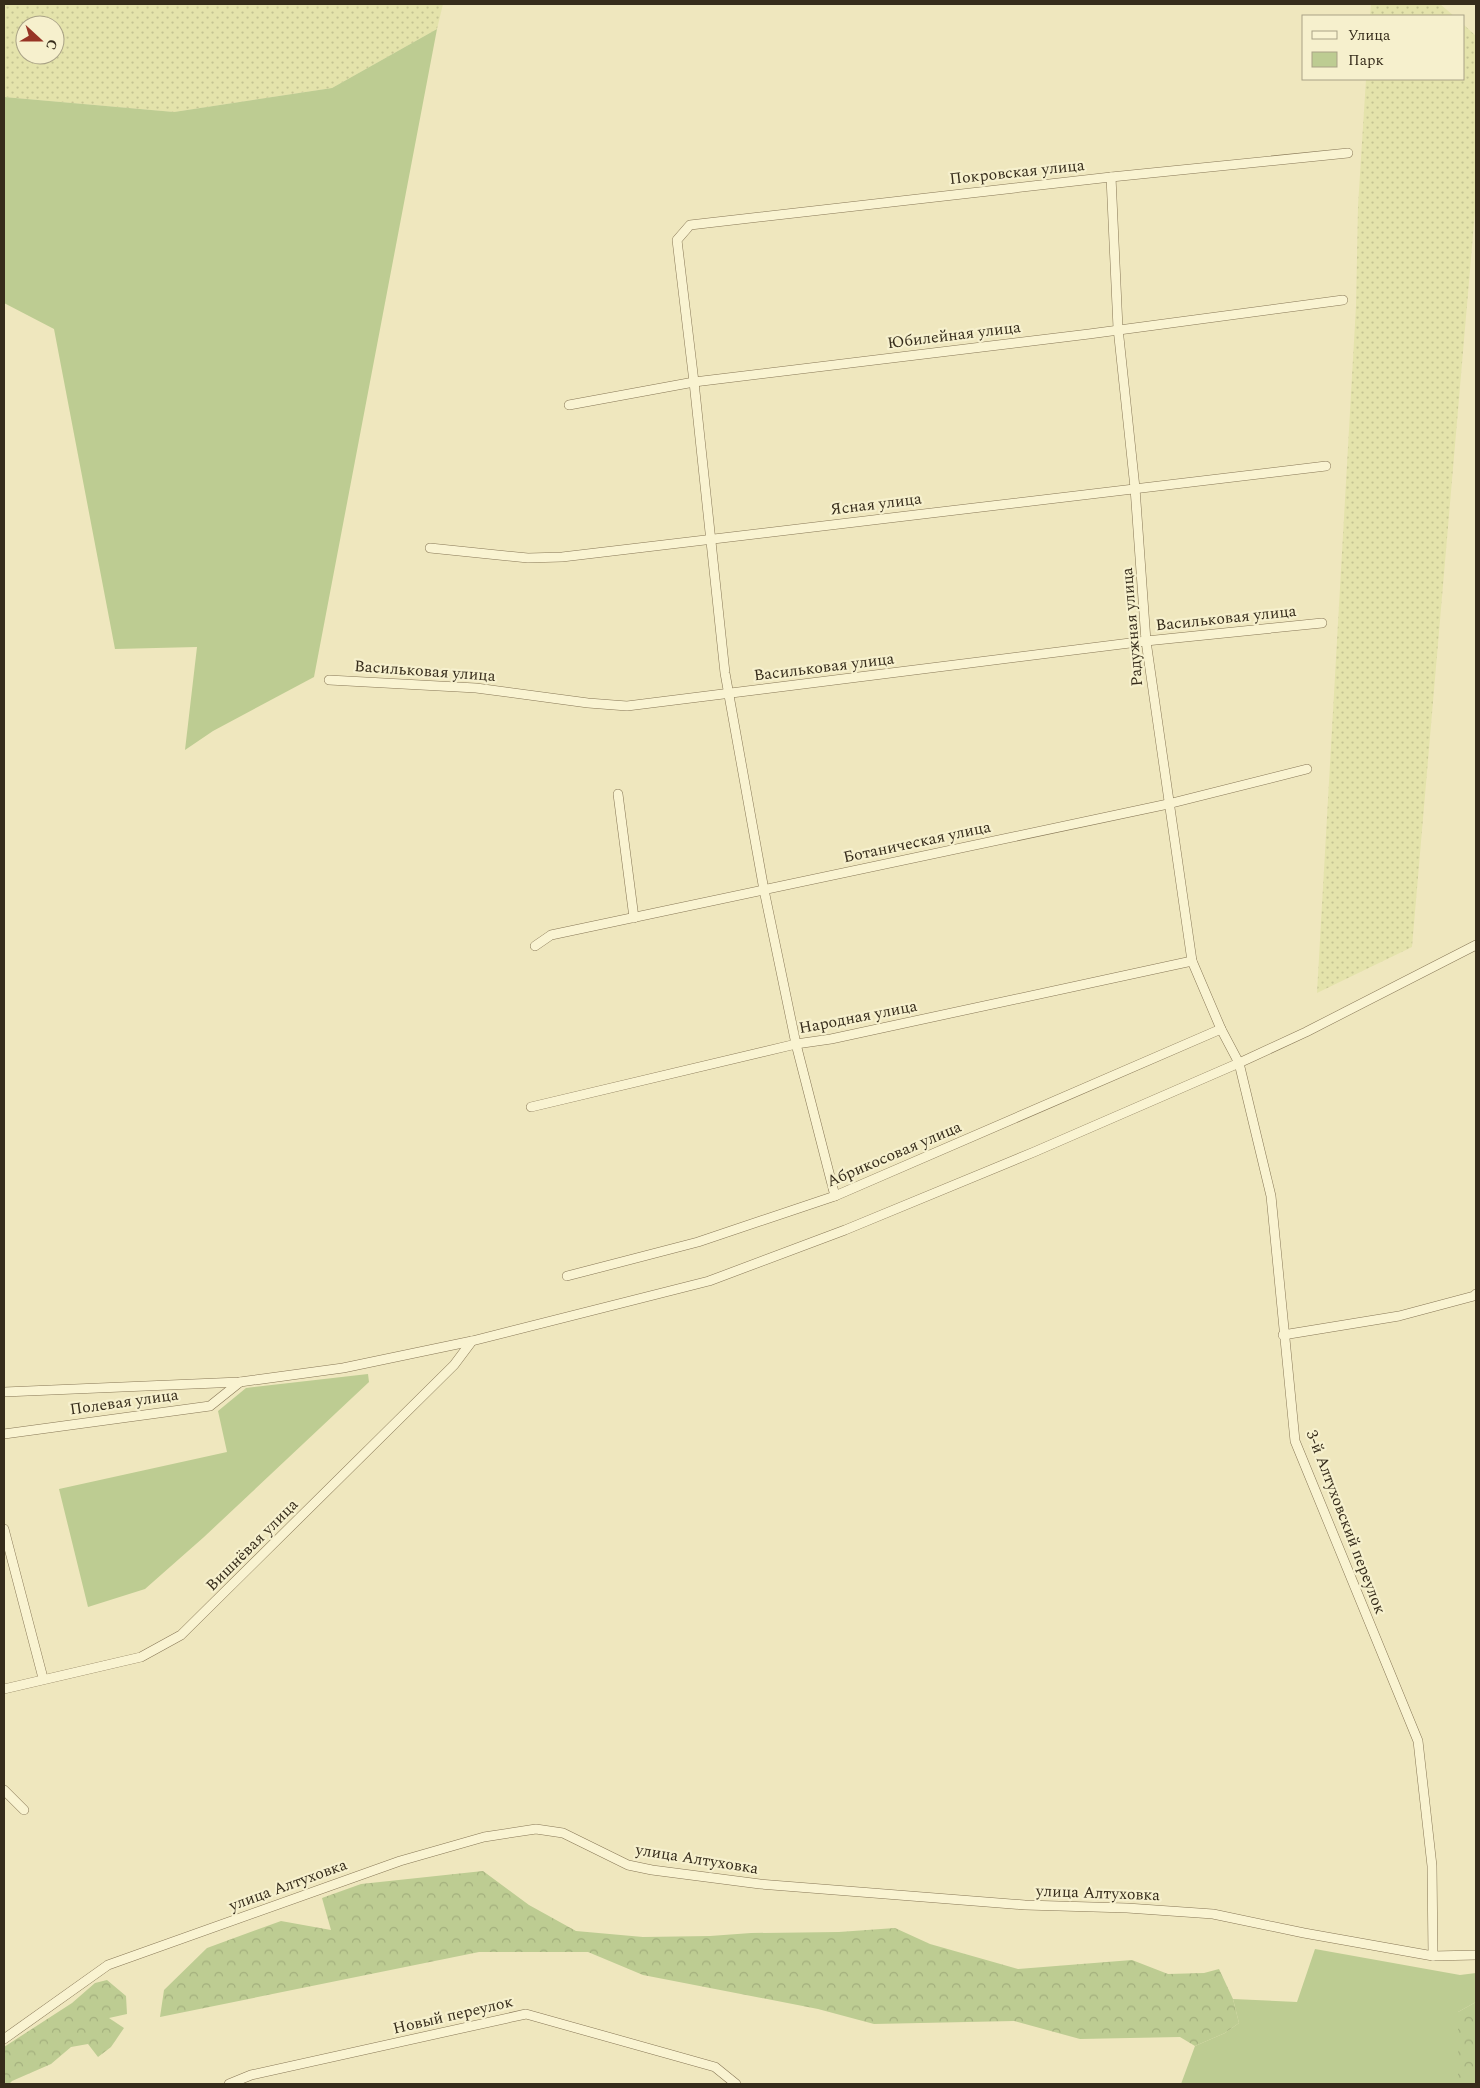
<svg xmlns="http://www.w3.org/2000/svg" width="1480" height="2088" viewBox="0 0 1480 2088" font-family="Spectral,serif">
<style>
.farmland{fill:url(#farmland-dots);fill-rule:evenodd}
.green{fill:#bdcc92}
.forest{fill:url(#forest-crowns)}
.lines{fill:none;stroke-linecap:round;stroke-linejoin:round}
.minor-casing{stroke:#877756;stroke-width:10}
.minor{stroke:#f9f3d1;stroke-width:9}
.labels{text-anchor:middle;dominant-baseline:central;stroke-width:4.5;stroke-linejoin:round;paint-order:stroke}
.street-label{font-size:16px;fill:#362c1b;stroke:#f6f0cd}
</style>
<defs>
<pattern id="farmland-dots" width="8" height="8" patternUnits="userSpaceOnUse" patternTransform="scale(1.25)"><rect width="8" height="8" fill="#e4e3ab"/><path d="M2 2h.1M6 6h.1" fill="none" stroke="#c4c393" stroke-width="1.8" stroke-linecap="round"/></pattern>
<pattern id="forest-crowns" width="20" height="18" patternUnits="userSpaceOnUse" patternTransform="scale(1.25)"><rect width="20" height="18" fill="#bdcc92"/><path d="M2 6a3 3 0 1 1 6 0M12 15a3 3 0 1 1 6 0" fill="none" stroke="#a3af7d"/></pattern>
</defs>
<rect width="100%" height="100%" fill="#efe7be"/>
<!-- farmland -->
<g class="farmland">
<path d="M4 4H443L437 29 332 88 174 112 4 97ZM25 25H55V55H25Z"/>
<path d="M1371 4H1440L1454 16H1370Z"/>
<path d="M1464 25 1476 36V200L1412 947 1317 993 1356 306 1358 206 1366 79H1464Z"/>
</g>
<!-- green -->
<g class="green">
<path d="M437 29 314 677 213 731 185 750 197 647 115 649 54 329 4 303V97L174 112 332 88Z"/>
<path d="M368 1374 369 1382 204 1537 145 1589 88 1607 59 1489 227 1452 218 1411 246 1388Z"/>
<path d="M1315 1949 1460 1975 1476 1973V2002L1458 2012V2084H1181L1195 2046 1225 2033 1239 2023 1233 1999 1297 2002Z"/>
</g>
<!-- forest -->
<g class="forest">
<path d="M483 1871 529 1905 576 1931 643 1937 710 1936 751 1933 839 1932 895 1928 930 1944 1018 1969 1132 1960 1168 1974 1204 1973 1219 1969 1233 1999 1239 2023 1225 2033 1195 2046 1180 2037 1080 2039 1014 2021 874 2024 818 2009 643 1975 588 1952H479L160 2017 164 1990 207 1948 281 1921 331 1930 322 1898 361 1884Z"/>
<path d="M107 1980 126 1996 127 2014 109 2018 124 2028 111 2047 98 2057 88 2044 71 2047 51 2064 12 2081 9 2084H4V2047L72 2003 95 1983Z"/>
<path d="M1476 2002V2084H1458V2012Z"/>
</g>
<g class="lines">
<defs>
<g id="minor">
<path d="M1111 177 1118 328 1135 488 1146 641 1192 961 1221 1029 1239 1063 1271 1196 1295 1441 1418 1741 1432 1866 1433 1956"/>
<path d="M569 405 694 382 1089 334 1343 300"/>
<path d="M430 548 528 558 562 557 1326 466"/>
<path d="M329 680 476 688 588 703 627 706 1146 641 1322 623"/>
<path d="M618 794 634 918"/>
<path d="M535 946 551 935 1168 804 1307 769"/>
<path d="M531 1107 796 1044 831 1039 1192 961"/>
<path d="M835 1196 796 1044 764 890 725 673 694 382 677 240 690 225 1111 177 1348 153"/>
<path d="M567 1276 698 1242 835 1196 1221 1029"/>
<path d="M1283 1335 1399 1316 1474 1296 1476 1294"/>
<path d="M4 1392 240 1382 343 1368 472 1341 709 1281 845 1230 1034 1152 1239 1063 1306 1032 1476 945"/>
<path d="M4 1434 210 1406 240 1382"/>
<path d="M4 1529 43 1678"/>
<path d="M4 1689 141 1657 181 1635 454 1365 472 1341"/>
<path d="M4 1790 24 1810"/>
<path d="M4 2039 108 1965 400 1861 484 1837 536 1829 563 1833 628 1865 652 1870 760 1884 1025 1905 1127 1908 1213 1914 1304 1933 1433 1956 1476 1955"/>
<path d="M229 2084 251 2075 526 2014 715 2067 736 2084"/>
</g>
</defs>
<!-- minor casing -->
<use href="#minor" class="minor-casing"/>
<!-- minor -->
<use href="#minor" class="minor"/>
</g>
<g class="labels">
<!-- street labels -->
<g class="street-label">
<text transform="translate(1017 172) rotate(-6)">Покровская улица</text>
<text transform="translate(954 335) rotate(-7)">Юбилейная улица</text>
<text transform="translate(876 504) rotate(-7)">Ясная улица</text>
<text transform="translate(1226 618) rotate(-6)">Васильковая улица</text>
<text transform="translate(1132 627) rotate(-95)">Радужная улица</text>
<text transform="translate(824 667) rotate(-7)">Васильковая улица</text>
<text transform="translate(425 671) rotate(4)">Васильковая улица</text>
<text transform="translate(917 842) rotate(-12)">Ботаническая улица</text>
<text transform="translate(858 1017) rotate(-11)">Народная улица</text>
<text transform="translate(894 1154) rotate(-23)">Абрикосовая улица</text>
<text transform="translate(124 1402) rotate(-8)">Полевая улица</text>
<text transform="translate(1346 1522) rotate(69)">3-й Алтуховский переулок</text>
<text transform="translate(252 1545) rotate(-45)">Вишнёвая улица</text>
<text transform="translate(697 1859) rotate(9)">улица Алтуховка</text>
<text transform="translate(288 1885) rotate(-20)">улица Алтуховка</text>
<text transform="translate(1098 1893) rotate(2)">улица Алтуховка</text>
<text transform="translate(453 2015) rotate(-13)">Новый переулок</text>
</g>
</g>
<!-- border -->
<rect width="1480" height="2088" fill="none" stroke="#362c1b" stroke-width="10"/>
<!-- legend -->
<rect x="1302" y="15" width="162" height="65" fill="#f6f0cd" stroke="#a9a286"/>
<rect x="1312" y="31" width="25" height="8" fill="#f9f3d1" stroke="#a9a286"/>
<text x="1348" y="40" font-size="15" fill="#362c1b">Улица</text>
<rect x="1312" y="52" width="25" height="15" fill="#bdcc92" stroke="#a9a286"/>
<text x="1348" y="65" font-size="15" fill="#362c1b">Парк</text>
<!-- north arrow -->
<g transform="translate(40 40) rotate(111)"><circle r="24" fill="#f6f0cd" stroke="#a9a286"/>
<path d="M0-4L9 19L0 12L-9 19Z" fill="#973425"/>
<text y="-8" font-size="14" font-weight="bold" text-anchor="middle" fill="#362c1b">С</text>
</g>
</svg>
